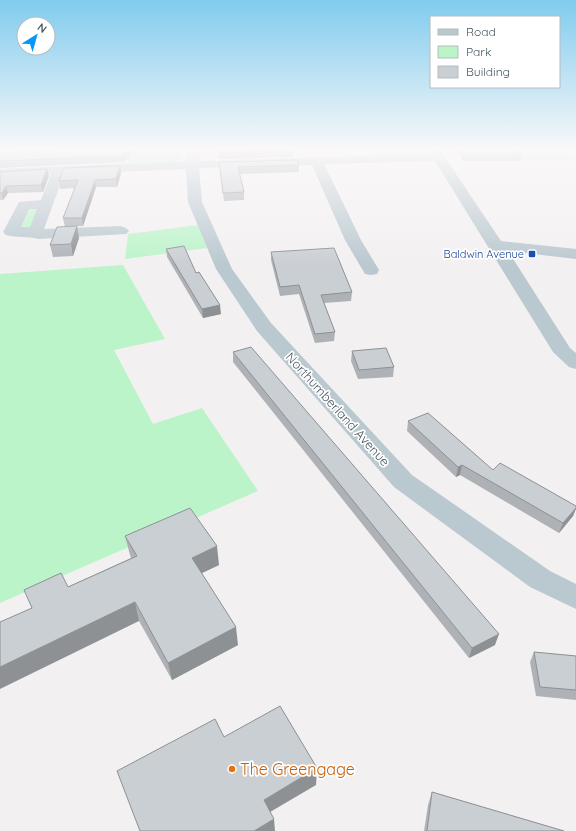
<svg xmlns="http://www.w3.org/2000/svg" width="576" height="831" viewBox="0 0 576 831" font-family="Quicksand,sans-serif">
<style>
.green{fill:#bbf4c8}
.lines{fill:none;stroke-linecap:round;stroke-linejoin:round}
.minor{fill:#bac8cf;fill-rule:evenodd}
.wall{fill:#aeb2b6}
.shaded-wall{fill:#8d9194}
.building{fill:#cacfd4;stroke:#8d9194}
.transit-dot{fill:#1a4fb4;stroke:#fff;stroke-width:1.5}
.food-dot{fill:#e8710a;stroke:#fff;stroke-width:1.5}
.labels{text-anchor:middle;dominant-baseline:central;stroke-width:3.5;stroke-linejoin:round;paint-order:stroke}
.far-transit-label{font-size:11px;fill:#164399;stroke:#fff;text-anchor:end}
.street-label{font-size:13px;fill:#465860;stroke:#fff}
.near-food-label{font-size:16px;fill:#c56008;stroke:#fff;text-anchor:start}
</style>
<rect width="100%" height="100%" fill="#f3f0f1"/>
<!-- green -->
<g class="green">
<path d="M132 150H183L182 159 176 161 129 163Z"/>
<path d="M513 150H562L573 161H521Z"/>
<path d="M40 207 32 228 17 229 27 208Z"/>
<path d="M198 225 207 248 125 259 128 234Z"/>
<path d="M123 265 165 339 114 350 153 424 202 408 258 491 0 603V274Z"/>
</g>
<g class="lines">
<!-- minor -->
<path class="minor" d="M188 150H200L199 161 430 154 428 150H440L501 241 576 249V259L508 251 570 348 576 353V369L569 367 553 352 435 161 324 164 361 240 379 270 377 274 371 275 365 274 345 240 312 165 199 168 202 202 232 269 271 323 412 475 550 571 576 584V609L530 587 394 487 257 331 216 269 188 202 186 169 64 174 44 229 121 226 126 228 129 231 126 234 38 239C27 236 17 238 6 235L3 232 19 202 41 200 51 174 0 177V169L186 161ZM29 209H37L30 227H21Z"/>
</g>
<!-- wall -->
<g class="wall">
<path d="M54 150H132L129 159 125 160 124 162 0 168V153Z"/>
<path d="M218 150H293V157L219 159Z"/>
<path d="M457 150H517L522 155 520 161H463Z"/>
<path d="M219 162 299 165V172L239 174 244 192V200L224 201Z"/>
<path d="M0 172 49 176 43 192 8 193 3 200H0Z"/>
<path d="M121 173 117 187H96L83 226H77L79 238 73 256 53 257 50 245 65 227 63 218 75 188 60 189 59 181Z"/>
<path d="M166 249 196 273 221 314 203 318 167 257Z"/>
<path d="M271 252 352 292 351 301 324 303 335 332 334 341 315 343 299 294 280 296 271 260Z"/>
<path d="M352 351 394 367 393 377 358 379 351 361Z"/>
<path d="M233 352 495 645 469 658 233 362Z"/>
<path d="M408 421 493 470 576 506V509L573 516 559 533 460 475 456 477 407 431Z"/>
<path d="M125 536 219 565 201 573 238 645 172 680 139 621 31 608 68 587 131 558 130 555Z"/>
<path d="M534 652 576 656V700L536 696 530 662Z"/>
<path d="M432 792 564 831H424L428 805Z"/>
</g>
<!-- shaded-wall -->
<g class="shaded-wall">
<path d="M129 150H132L129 159 128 153Z"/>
<path d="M124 153 125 160 124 162 123 156Z"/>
<path d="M120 166 121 173 117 187 116 179Z"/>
<path d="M47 169 49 176 43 192 41 185Z"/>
<path d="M95 180 96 187 83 226 82 218Z"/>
<path d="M6 186 8 193 3 200 2 193Z"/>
<path d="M77 226 79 238 73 256 71 244Z"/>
<path d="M220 305 221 314 203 318 202 309Z"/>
<path d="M462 465 460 475 456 477 458 467Z"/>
<path d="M576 508 573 516 559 533 563 523Z"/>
<path d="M217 546 219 565 194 577 192 558Z"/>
<path d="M135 602 139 621 0 689V667Z"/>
<path d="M236 627 238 645 172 680 168 663Z"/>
<path d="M499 634 495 645 469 658 472 648Z"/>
<path d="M317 768 316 785 265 815 264 800Z"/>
<path d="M274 819 275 831H254Z"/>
</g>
<!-- building -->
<g class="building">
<path d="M54 150H129L128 153H124L123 156 0 161V153Z"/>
<path d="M218 150H293L218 152Z"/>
<path d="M461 150H517L522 155H464Z"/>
<path d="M297 160 299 165 238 167 244 192 223 193 219 162Z"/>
<path d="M120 166 116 179 95 180 82 218H63L78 180 59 181 64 168Z"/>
<path d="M47 169 41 185 6 186 2 193H0V172Z"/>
<path d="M77 226 71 244 50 245 57 227Z"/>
<path d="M184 246 196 273 199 272 220 305 202 309 166 249Z"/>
<path d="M334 248 352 292 321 295 335 332 315 334 299 285 280 287 271 252Z"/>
<path d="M251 347 499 634 472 648 233 352Z"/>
<path d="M386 348 394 367 359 370 352 351Z"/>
<path d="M428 413 493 470 500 463 576 506V508L563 523 462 465 458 467 408 421Z"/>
<path d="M190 508 217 546 192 558 236 627 168 663 135 602 0 667V622L32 608 24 590 61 573 68 587 137 556 125 536Z"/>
<path d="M534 652 576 656V690L540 687Z"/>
<path d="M280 706 317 768 264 800 274 819 254 831H140L117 771 215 719 224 737Z"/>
<path d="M432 792 564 831H427Z"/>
</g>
<!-- sky -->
<linearGradient id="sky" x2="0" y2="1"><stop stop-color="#80ccee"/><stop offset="0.56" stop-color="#faf8f9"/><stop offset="1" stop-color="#faf8f9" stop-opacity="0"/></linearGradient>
<rect width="576" height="266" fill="url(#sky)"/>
<!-- markers -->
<rect class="transit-dot" x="528" y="250" width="8" height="8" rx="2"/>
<circle class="food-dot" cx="232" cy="769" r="4"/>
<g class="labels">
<!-- far-transit labels -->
<g class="far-transit-label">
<text x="524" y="254">Baldwin Avenue</text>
</g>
<!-- street labels -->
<g class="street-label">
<text transform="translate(338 409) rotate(48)">Northumberland Avenue</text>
</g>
<!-- near-food labels -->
<g class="near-food-label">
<text x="240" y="769">The Greengage</text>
</g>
</g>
<!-- legend -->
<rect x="430" y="16" width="130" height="72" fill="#ffffff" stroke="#b5bcbf"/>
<rect x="438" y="29" width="20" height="6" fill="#bac8cf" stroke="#b5bcbf"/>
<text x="466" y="36" font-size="12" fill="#465860">Road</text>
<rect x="438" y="46" width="20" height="12" fill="#bbf4c8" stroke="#b5bcbf"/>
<text x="466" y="56" font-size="12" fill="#465860">Park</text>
<rect x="438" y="66" width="20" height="12" fill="#cacfd4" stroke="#b5bcbf"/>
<text x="466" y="76" font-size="12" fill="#465860">Building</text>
<!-- north arrow -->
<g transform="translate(36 36) rotate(37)"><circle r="19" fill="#ffffff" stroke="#b5bcbf"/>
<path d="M0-3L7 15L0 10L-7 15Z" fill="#0697f8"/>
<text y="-6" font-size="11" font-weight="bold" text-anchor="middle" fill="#465860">N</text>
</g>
</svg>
